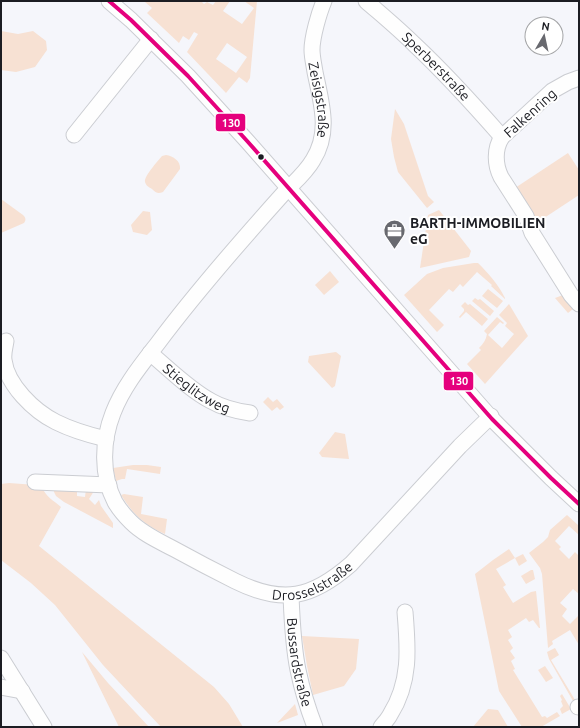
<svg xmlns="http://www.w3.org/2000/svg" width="580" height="728" viewBox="0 0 580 728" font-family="Ubuntu,sans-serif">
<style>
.green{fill:#f7e1d3;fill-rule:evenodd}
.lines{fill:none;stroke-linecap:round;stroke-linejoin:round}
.minor-casing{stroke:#cbcdd2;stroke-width:17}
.minor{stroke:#fefefe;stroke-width:15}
.bus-1-casing{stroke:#fff;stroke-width:7}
.bus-1{stroke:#e5007d;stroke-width:4}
.bus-dot{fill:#1c1d23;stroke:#fff;stroke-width:1.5}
.labels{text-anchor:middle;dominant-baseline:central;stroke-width:4;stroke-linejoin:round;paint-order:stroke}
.street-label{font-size:14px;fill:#1c1d23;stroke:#fff}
.poi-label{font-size:14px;font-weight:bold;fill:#1c1d23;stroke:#fff;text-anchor:start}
.line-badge{stroke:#fff;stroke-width:1.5}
.badge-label{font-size:11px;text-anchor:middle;font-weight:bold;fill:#fff}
</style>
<rect width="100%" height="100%" fill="#f5f6fb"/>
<!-- green -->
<g class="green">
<path d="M145 1H201L204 4 207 2 213 5 216 1H230L223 11 242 24 254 8 244 1H257L250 78 247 83 239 77 226 93 187 52 198 34 194 32 189 40 183 36 179 43 147 13 152 8 145 2ZM227 43 247 57 236 73 216 59Z"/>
<path d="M1 31 18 34 33 31 46 41 47 50 35 67 16 72 1 70Z"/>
<path d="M395 109 404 124 428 196 434 202 427 208 398 172 394 157 391 139Z"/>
<path d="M568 153 579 170V195L538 222 515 188Z"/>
<path d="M166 155C173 156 181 161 180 169L163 192C158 194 156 193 152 189 149 187 146 186 145 182 144 176 158 161 162 156Z"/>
<path d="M1 199 23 215C26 218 26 220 24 223L1 233Z"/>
<path d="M439 210 471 251 469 257 420 268 428 215Z"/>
<path d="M143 211 150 212 152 230 147 235 133 232 131 225Z"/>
<path d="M474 263H478C489 274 498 284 505 298V299L491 286 492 285 477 272 463 287 460 284 453 292 449 289 429 310 444 325 437 332 404 295 427 274 443 268Z"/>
<path d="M330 271 339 282 324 295 315 285Z"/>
<path d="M488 289 503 301 497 308 482 296Z"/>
<path d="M563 295 573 309 568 313 555 298Z"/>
<path d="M475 298 478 300 480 299 494 311 490 316 472 301Z"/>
<path d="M465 302 468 305 470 304 488 319 482 326 466 312 460 318 459 317 464 311V309L461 306Z"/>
<path d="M509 304 528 336 485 384 467 364 481 350 479 348C483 344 486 340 487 334L484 331 497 317 504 323 503 324 500 322 488 335 502 348 514 334 505 326 507 323 499 315Z"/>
<path d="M336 352 341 356 335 386 332 388 308 362 309 356Z"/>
<path d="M268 397 273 402 277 399 284 407 280 410 277 407 272 411 263 402Z"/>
<path d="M335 432 345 434 349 459 322 457 319 453Z"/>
<path d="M133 465H147L161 467 160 474 127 469 125 479H122L116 481 113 468Z"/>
<path d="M9 483 36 485 42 487C45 496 54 501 61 507L39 546 214 687 229 704 243 727H161L103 665 55 605 31 583 1 560V484Z"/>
<path d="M53 488 77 489V496L85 497 86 489 94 491 89 499 95 505 99 500 101 506 113 523V528L64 502 56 496 54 492Z"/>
<path d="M124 494 143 497 141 514 167 519 165 534C144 525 133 514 121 495Z"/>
<path d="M567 515 579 526V535L569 526 555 541 561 547 559 549 569 559 575 552 579 556V594L573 589 560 603 567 609 562 616 570 624 579 615V645L570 630 552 641 553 644 548 648 542 574 540 568 529 553 543 542 548 537 550 530Z"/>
<path d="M509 549 515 558 523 554 527 561 519 566 515 558 496 569 506 585 503 587 513 603 531 592 536 591 540 628H539L533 620 529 622 526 618 508 630 512 637 508 640 513 648 510 651 515 658 511 661 515 669 513 670 542 717 545 716 547 718 557 712 560 716 541 727H522L499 691 475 574 493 560Z"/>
<path d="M531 570H533L535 579 526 584 521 576Z"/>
<path d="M302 636 359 639 356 669 344 686 313 695 307 666Z"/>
<path d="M555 648 559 655 551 660 575 700 573 701 549 659 547 652Z"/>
<path d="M82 652 108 683 149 727H119Z"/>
<path d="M545 666 553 678 546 682 538 670Z"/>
<path d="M562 694 571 709 562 714 560 709 563 706 561 701 562 700 560 696Z"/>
<path d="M295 704 298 715 277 723Z"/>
<path d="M488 709 498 710 508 727H473Z"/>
</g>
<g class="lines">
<defs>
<g id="minor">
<path d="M109 1 131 20 188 76 248 142 492 419 551 478 579 504"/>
<path id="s1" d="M324 1C319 13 312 37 312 50 312 57 314 65 315 72 321 102 331 132 313 160 305 174 292 184 282 195 239 243 196 292 158 343 141 365 123 387 113 413 102 441 101 475 115 502 119 509 125 516 131 522 143 534 159 541 174 549 194 560 215 571 235 581 283 605 312 598 351 564L460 446 491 416"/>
<path id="s2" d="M366 1C382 15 399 29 414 44 445 73 474 105 502 137"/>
<path d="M579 78 568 82 552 91 502 137C494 149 495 165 501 177L526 216 532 233 571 295 579 304"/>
<path d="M74 135 151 39"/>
<path d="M6 341C5 348 3 353 4 360 7 385 34 411 56 422 72 430 89 435 106 439"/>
<path id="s3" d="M150 353C169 369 190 390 211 401 223 408 236 411 250 413"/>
<path d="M35 482 109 485"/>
<path id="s4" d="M291 596C292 620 293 646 298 670 302 689 308 709 315 727"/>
<path d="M1 658 44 727"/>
<path d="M1 687 22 691"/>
<path d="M578 707H579"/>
<path d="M381 727C384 723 388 719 390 715 411 682 408 648 405 612"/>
</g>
</defs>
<!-- minor casing -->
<use href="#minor" class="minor-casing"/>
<!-- minor -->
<use href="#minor" class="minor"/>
<defs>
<path id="bus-1" d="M109 1 131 20 188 76 248 142 492 419 551 478 579 504"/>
</defs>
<!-- bus-1 casing -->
<use href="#bus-1" class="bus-1-casing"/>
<!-- bus-1 -->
<use href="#bus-1" class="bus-1"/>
</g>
<!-- icons -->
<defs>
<symbol id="office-pin" viewBox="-11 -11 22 30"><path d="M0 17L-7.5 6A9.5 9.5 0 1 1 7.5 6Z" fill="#68696f" stroke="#fff"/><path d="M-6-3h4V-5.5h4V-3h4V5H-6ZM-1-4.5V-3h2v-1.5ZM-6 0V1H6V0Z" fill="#fff"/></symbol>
</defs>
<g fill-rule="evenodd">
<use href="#office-pin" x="382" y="218" width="25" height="34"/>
</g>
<!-- markers -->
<circle class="bus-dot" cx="261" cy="157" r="3.5"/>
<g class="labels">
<!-- street labels -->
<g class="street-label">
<text stroke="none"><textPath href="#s2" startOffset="96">Sperberstraße</textPath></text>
<text stroke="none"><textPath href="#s1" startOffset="101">Zeisigstraße</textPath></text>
<text transform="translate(530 113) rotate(-42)">Falkenring</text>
<text stroke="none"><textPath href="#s3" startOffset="59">Stieglitzweg</textPath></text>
<text stroke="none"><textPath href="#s1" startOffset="807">Drosselstraße</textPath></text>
<text stroke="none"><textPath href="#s4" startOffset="67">Bussardstraße</textPath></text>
</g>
<!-- poi labels -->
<g class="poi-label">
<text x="410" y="223">BARTH-IMMOBILIEN<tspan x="410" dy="16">eG</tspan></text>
</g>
</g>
<g class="line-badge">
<rect x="215" y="113" width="31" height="19" rx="4" fill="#e5007d"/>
<rect x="443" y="371" width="31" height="20" rx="4" fill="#e5007d"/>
</g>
<g class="badge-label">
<text x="231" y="127">130</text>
<text x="459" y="385">130</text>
</g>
<!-- border -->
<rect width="580" height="728" fill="none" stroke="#1c1d23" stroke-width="4"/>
<!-- north arrow -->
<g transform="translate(544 36) rotate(9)"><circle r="19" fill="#ffffff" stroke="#a4a5a7"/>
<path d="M0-3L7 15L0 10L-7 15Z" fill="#68696f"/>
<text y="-6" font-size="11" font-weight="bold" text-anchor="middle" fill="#1c1d23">N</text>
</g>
</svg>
